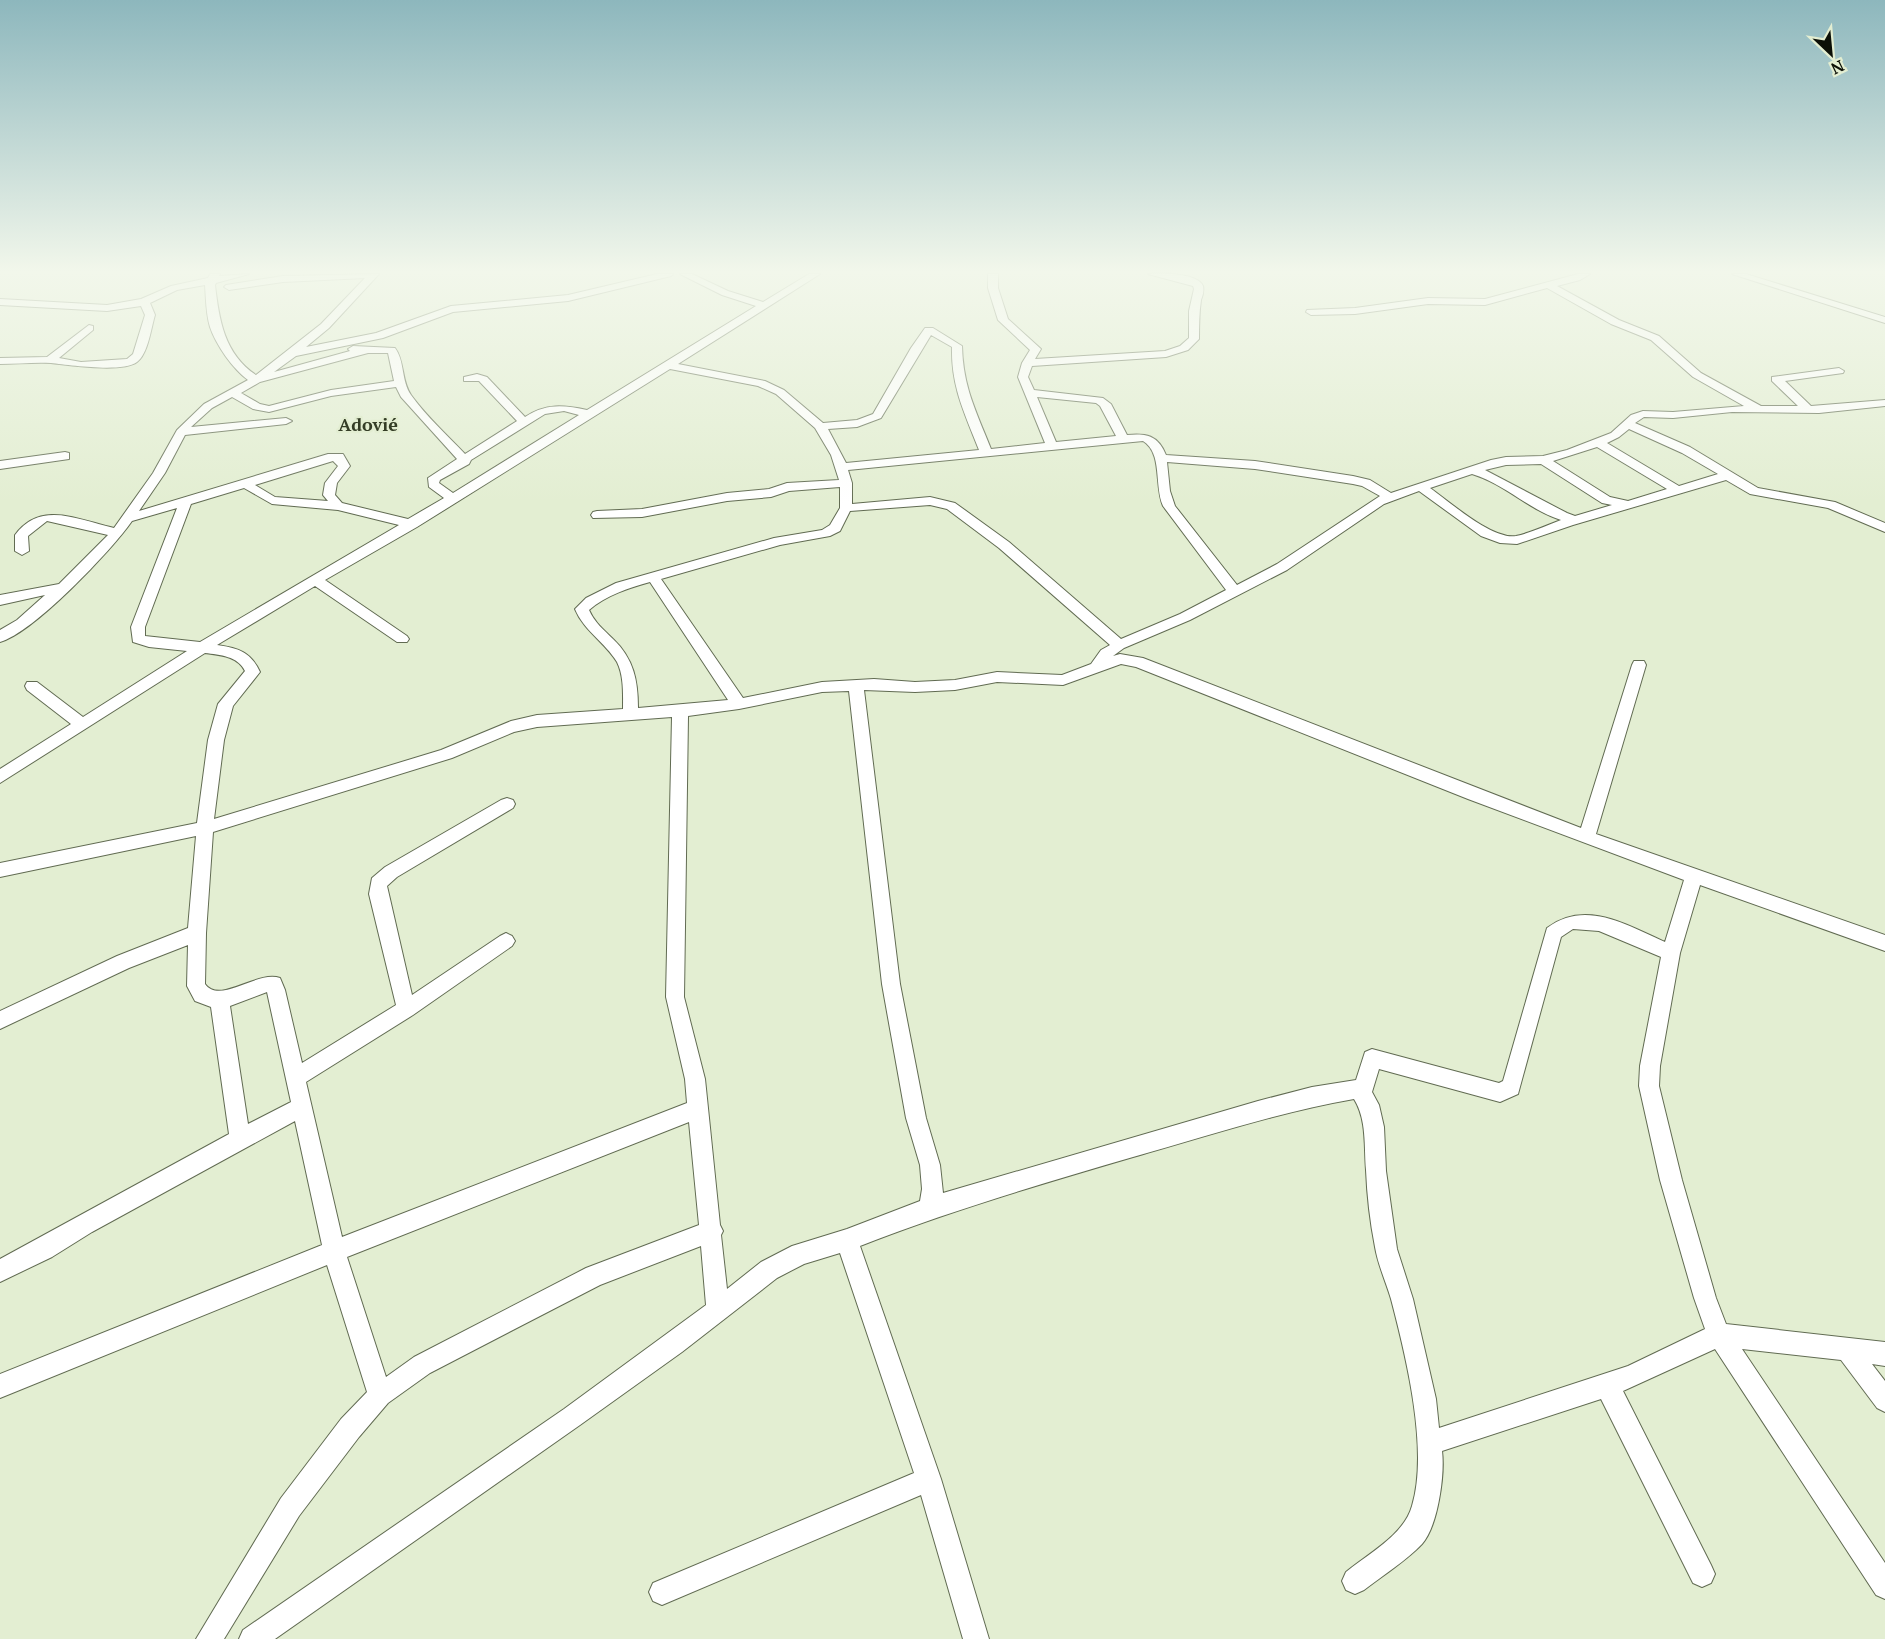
<svg xmlns="http://www.w3.org/2000/svg" width="1885" height="1639" viewBox="0 0 1885 1639" font-family="'PT Serif',serif">
<style>
.lines{fill:none;stroke-linecap:round;stroke-linejoin:round}
.minor-casing{stroke:#616b52;stroke-width:2}
.minor{fill:#fff;fill-rule:evenodd}
.labels{text-anchor:middle;dominant-baseline:central;stroke-width:4.5;stroke-linejoin:round;paint-order:stroke}
.far-quarter-label{font-size:18px;font-weight:bold;fill:#343d26;stroke:#e3eed2}
</style>
<rect width="100%" height="100%" fill="#e3eed2"/>
<g class="lines">
<defs>
<g id="minor">
<path d="M210 274H220L219 276 249 274 216 283 215 285C219 319 224 354 256 375L321 324 365 278 283 282 229 290 224 287 226 285 283 276 379 274 329 328 306 347 376 333 451 306 568 295 657 274H673L671 276 568 301 453 312 383 338 296 356 274 372 350 351 348 349 353 346 395 348C405 361 401 381 411 395 426 416 447 435 465 454L517 421 479 381H464V377L477 374 487 377 525 417C546 403 564 405 587 410L756 306 722 295 680 274H692L728 291 763 302 809 274H820L678 364 765 381 784 390 823 423 857 420 873 414 911 348 925 328H933L962 346C963 387 976 411 991 449L1045 443 1018 377 1022 363 1030 350 998 320 988 288V274H998V288L1008 319 1041 349 1035 359 1165 351 1180 346 1189 338V311L1194 289 1193 286 1148 274C1160 273 1198 273 1203 286 1204 291 1203 295 1201 300 1199 313 1199 326 1199 339L1188 350 1166 357 1032 366 1028 377 1034 390 1103 398 1111 404 1127 435C1146 433 1158 435 1166 455L1255 461 1353 476 1370 480 1391 493 1491 460 1506 457 1543 456 1567 450 1611 433 1631 415 1643 411 1673 412 1744 406 1693 377 1651 340 1611 324 1547 288 1485 305 1428 304 1355 314 1311 315 1306 312 1307 310 1355 308 1428 298 1485 299 1578 274H1590L1580 280 1557 286 1619 320 1659 336 1701 373 1761 406H1798L1772 381V377L1839 368 1844 371 1843 373 1785 381 1811 406 1885 400V406L1819 413 1732 412 1673 418 1644 417 1635 423 1690 447 1758 488 1835 502 1885 523V532L1828 508 1750 494 1726 480 1573 525 1517 544 1500 543 1481 536 1419 491 1384 504 1287 570 1190 620 1124 648 1113 656 1120 654 1143 658 1581 828 1632 665 1634 661H1644L1646 665 1596 834 1885 935V951L1700 885 1680 953 1660 1066 1659 1086 1682 1180 1716 1298 1726 1324 1885 1342V1366L1872 1364 1885 1381V1412L1877 1408 1841 1360 1742 1349 1885 1563V1599L1876 1595 1715 1349 1623 1391 1711 1565 1715 1574 1711 1583 1702 1587 1693 1583 1601 1399 1442 1451C1445 1474 1438 1526 1422 1544 1407 1560 1382 1576 1364 1590L1355 1594 1346 1590 1342 1581 1346 1572C1369 1553 1404 1535 1412 1506 1429 1450 1406 1356 1391 1299 1386 1282 1378 1265 1375 1247 1370 1222 1367 1195 1366 1170 1364 1146 1367 1120 1354 1099 1279 1112 1207 1136 1133 1157 1041 1184 949 1211 860 1246L941 1479 989 1639H963L921 1495 662 1605 653 1601 649 1592 653 1583 914 1473 840 1253 804 1264 777 1278 682 1352 580 1425 275 1639H239L243 1630 564 1409 706 1305 701 1246 600 1285 430 1373 388 1403 359 1437 299 1516 224 1639H196L281 1498 341 1419 367 1392 327 1265 0 1398V1374L322 1245 295 1121 92 1232 52 1257 0 1282V1259L229 1134 211 1007 195 1001 187 986 188 945 129 968 0 1029V1011L117 956 188 928 196 836 0 877V863L197 823 208 740 218 704 245 671C238 656 220 655 205 653L0 783V769L71 724 27 690 25 686 27 682H37L83 717 187 651 149 647 133 642 131 627 177 508 132 521C112 550 33 633 0 642V630L17 620 45 595 0 605V595L59 584 108 535 47 521 28 536 29 551 22 555 15 551V535C41 500 78 520 114 528L153 473 177 430 204 404 248 380C233 369 216 345 210 327 206 314 206 298 205 285L177 290 150 303 155 315C151 328 148 354 137 362 122 373 70 365 51 363 34 362 17 364 0 364V358L47 357 89 325 93 326V330L59 358 81 362 127 359 133 354 145 315 141 306 107 311 0 305V299L107 305 141 299 171 286 208 278ZM931 335 952 347C951 387 965 414 979 450L846 463 828 429 857 427 881 418ZM368 353H388L394 381 331 390 269 406 260 404 241 393 260 382ZM670 369 758 386 776 394 815 428 831 455 839 480 787 483 769 489 727 493 642 509 597 511 593 512 591 515 593 518 642 517 727 501 771 497 789 491 840 487V508L830 525 822 530 774 538 616 583 586 598 575 609C584 631 605 642 617 662 624 676 623 694 623 709L537 715 511 721 441 750 214 819 224 740 233 706 260 672C251 652 238 648 217 645L315 586 397 642H407L409 639 407 636 325 580 417 527ZM396 387 401 397 457 459 428 478 429 487 444 498 408 519 342 503 335 495 337 483 350 466 343 454H328L139 511 165 473 185 435 286 424 292 421 286 418 191 427 212 408 232 397 253 409 269 412 331 396ZM1037 397 1096 403 1100 406 1116 436 1056 442ZM564 411 579 415 453 493 439 483 440 480 469 464 471 460 545 414ZM1629 429 1682 453 1718 474 1679 486 1607 443 1619 437ZM1143 441C1163 453 1154 486 1163 506L1226 590 1180 614 1121 639 1009 542 955 503 930 497 852 504V483L848 470ZM1597 447 1667 489 1628 501 1610 497 1553 461ZM333 461 338 466 325 483 323 495 328 501 275 497 255 485ZM1167 462 1255 469 1353 484 1362 486 1380 496 1277 564 1237 585 1175 506 1170 491ZM1541 464 1602 503 1612 505 1575 516 1567 513 1485 470 1506 465ZM1472 474C1505 484 1529 510 1561 520 1547 525 1531 533 1516 536 1492 540 1450 502 1430 488ZM244 488 272 504 338 510 399 525 200 642 145 636V627L191 504ZM930 505 947 509 999 548 1110 645 1101 650 1091 664 1062 675 997 672 955 680 915 682 874 679 822 682 743 698 661 579 780 545 830 536 840 531 850 511ZM650 582 728 700 638 708C638 681 634 659 613 639 604 630 594 622 589 610 606 595 629 588 650 582ZM1121 664 1136 667 1468 799 1684 880 1665 942C1627 925 1585 899 1547 928L1503 1081 1499 1083 1372 1049 1365 1052 1356 1080 1312 1087 1258 1101 943 1193 940 1165 926 1118 900 984 864 690 915 692 955 690 997 682 1063 685ZM849 691 882 984 906 1118 920 1165 922 1189 920 1201 847 1229 792 1246 761 1262 727 1289 721 1235 723 1231 720 1225 705 1079 684 997 688 716 739 709 822 692ZM672 717 666 997 685 1079 687 1103 342 1237 306 1082 413 1015 512 946 515 941 512 936 506 933 500 936 412 995 387 886 397 877 513 808 515 804 513 800 507 798 501 800 385 867 372 878 369 894 396 1005 302 1063 285 990 280 978C257 970 220 1005 205 984L206 933 213 832 452 758 514 732 537 727ZM1573 929 1599 931 1661 957 1640 1066 1639 1086 1660 1180 1694 1298 1705 1329 1628 1366 1439 1428 1436 1399 1413 1299 1397 1249 1386 1171 1384 1127 1379 1105 1372 1092 1379 1069 1500 1102 1518 1094 1561 937ZM267 992 291 1102 248 1124 230 1006ZM689 1122 699 1225 586 1268 414 1357 386 1377 347 1257Z"/>
<path d="M1732 274H1746L1885 317V323Z"/>
<path d="M65 452 69 453V459L0 469V461Z"/>
</g>
</defs>
<!-- minor casing -->
<use href="#minor" class="minor-casing"/>
<!-- minor -->
<use href="#minor" class="minor"/>
</g>
<!-- sky -->
<linearGradient id="sky" x2="0" y2="1"><stop stop-color="#8db7bd"/><stop offset="0.54" stop-color="#f2f7eb"/><stop offset="1" stop-color="#f2f7eb" stop-opacity="0"/></linearGradient>
<rect width="1885" height="503" fill="url(#sky)"/>
<g class="labels">
<!-- far-quarter labels -->
<g class="far-quarter-label">
<text x="368" y="424">Adovié</text>
</g>
</g>
<!-- north arrow -->
<g transform="translate(1831 54) rotate(154)" stroke="#e3eed2" stroke-width="4.5" paint-order="stroke">
<path d="M0-4.5L10 22L0 15L-10 22Z" fill="#0c1007"/>
<text y="-9" font-size="16" font-weight="bold" text-anchor="middle" fill="#0c1007">N</text>
</g>
</svg>
